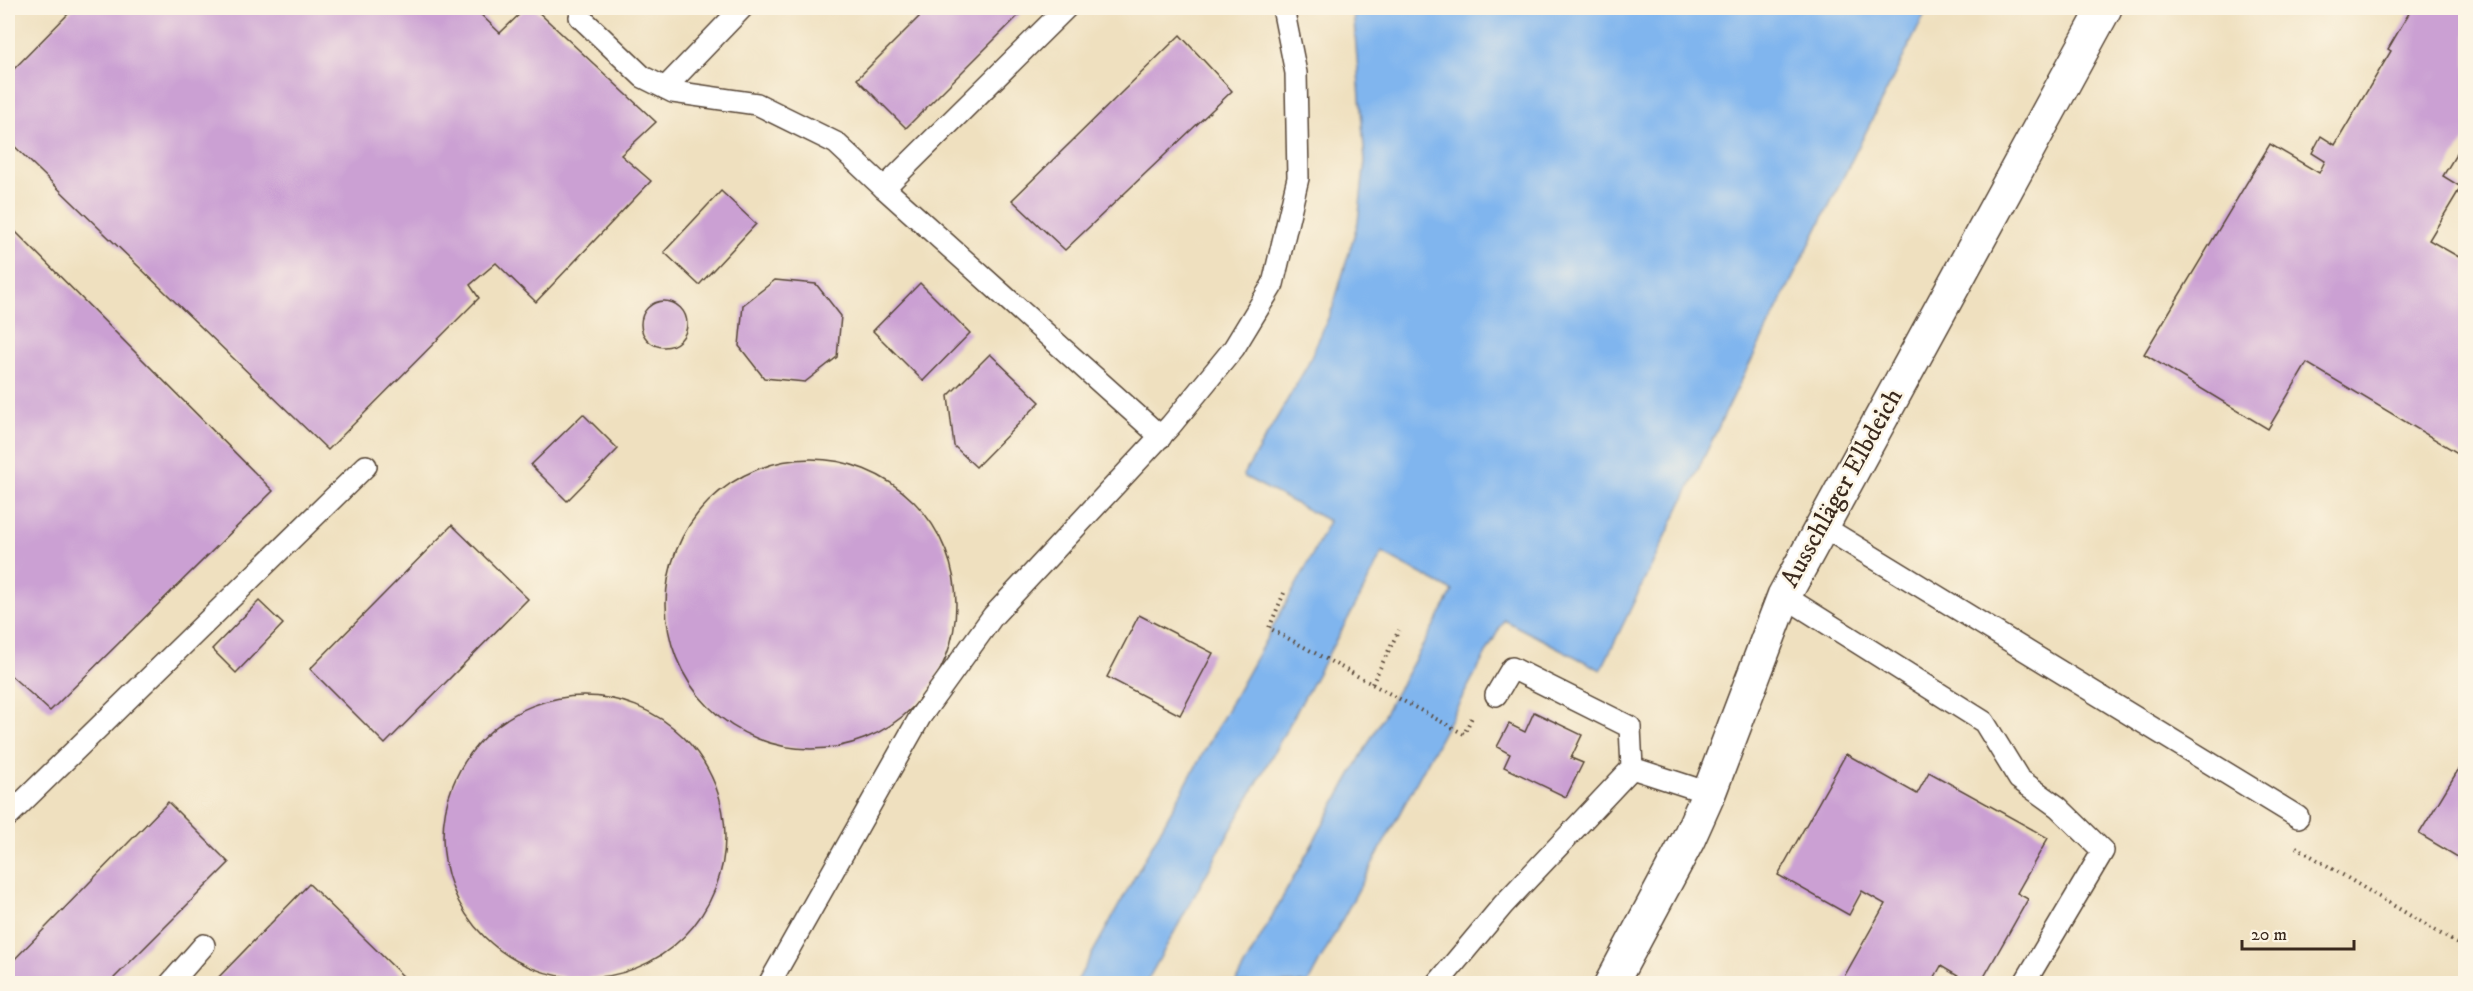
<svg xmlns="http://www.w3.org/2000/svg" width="2473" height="991" viewBox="0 0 2473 991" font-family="'IM FELL DW Pica',serif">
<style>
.water{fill:#80b5ee;stroke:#5e7086;stroke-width:1.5}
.building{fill:#cba0d3}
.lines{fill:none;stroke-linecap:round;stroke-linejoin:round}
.lane-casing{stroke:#564536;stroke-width:24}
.street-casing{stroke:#564536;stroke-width:36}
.path{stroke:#564536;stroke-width:4;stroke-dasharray:1.5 4.5;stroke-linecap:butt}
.lane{stroke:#fff;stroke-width:21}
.street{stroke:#fff;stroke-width:33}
.labels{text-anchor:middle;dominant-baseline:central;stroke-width:5;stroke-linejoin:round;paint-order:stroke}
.street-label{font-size:26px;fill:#3b2a1e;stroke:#fcf5e5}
</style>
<rect width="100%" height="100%" fill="#fcf5e5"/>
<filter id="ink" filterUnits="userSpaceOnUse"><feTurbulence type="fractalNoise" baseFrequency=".0167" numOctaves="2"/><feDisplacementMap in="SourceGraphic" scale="12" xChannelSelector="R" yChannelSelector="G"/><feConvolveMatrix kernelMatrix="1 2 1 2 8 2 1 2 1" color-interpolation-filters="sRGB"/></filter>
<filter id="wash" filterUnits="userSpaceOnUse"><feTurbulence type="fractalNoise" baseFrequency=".008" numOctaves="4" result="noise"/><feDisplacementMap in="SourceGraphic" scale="24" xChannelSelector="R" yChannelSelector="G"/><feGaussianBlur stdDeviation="1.35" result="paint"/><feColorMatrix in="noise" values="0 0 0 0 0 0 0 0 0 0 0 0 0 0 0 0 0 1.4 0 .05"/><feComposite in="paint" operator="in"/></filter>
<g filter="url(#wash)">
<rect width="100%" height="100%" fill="#efe0bf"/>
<!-- water -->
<path class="water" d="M1353 8H1928L1736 391 1601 670 1504 620 1308 983H1235L1453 591 1382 553 1360 597 1146 983H1076L1305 569 1329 521 1243 476 1306 368 1333 307 1358 222 1365 161Z"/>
<g id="blocks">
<!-- building -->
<g class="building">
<path d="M74 8H474L500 33 526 8H534L656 122 621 155 651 181 536 302 496 263 470 285 479 298 328 450 8 140V75Z"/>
<path d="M928 8H1026L906 128 857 79Z"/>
<path d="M2412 8H2466V138L2443 176 2461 187 2429 240 2466 261V458L2307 363 2268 429 2144 354 2270 144 2319 173 2325 161 2312 153 2321 136 2335 145 2391 51 2388 49Z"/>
<path d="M1180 35 1232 91 1065 250 1012 200Z"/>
<path d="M721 191 756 224 699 285 664 252Z"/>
<path d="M8 224 273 491 50 711 8 673Z"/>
<path d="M775 280 816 284 841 316 837 357 805 382 764 378 739 346 743 305Z"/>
<path d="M920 283 970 333 923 381 873 331Z"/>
<circle cx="664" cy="324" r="23"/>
<path d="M990 354 1040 402 976 467 954 446 948 396Z"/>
<path d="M583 414 618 449 567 501 531 465Z"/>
<circle cx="811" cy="604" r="145"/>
<path d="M452 525 528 599 385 744 310 669Z"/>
<path d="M259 601 283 624 236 673 212 649Z"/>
<path d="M1139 615 1213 653 1180 715 1107 677Z"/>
<circle cx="584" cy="837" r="141"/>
<path d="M1534 712 1582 735 1571 758 1583 763 1566 797 1504 767 1510 754 1497 747 1509 724 1525 732Z"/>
<path d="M1846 754 1917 794 1929 772 2048 838 2017 893 2028 899 1980 984H1971L1941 966 1931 984H1840L1885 904 1862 891 1849 915 1778 875Z"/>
<path d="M2466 757V862L2419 834Z"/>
<path d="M168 802 229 863 108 984H8V966Z"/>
<path d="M309 884 411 984H212Z"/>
</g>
</g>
</g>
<g filter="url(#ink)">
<use href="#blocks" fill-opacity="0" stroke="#564536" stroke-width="1.5"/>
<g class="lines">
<defs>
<g id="lane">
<path d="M1066 8 884 188 1161 437"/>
<path d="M580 17 643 77 673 92 757 104 836 143 884 188"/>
<path d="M665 88 742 8"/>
<path d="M1822 526 2298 817"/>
<path d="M1784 596 1984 722 2019 779 2058 807 2103 851 2024 984"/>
<path d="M1496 695 1512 668 1630 727 1632 768"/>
<path d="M8 816 366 466"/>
<path d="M170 984 204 945"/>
<path d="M769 984 920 717 993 616 1171 425 1234 348 1273 284 1298 178 1296 73 1283 8"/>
<path d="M1437 984 1503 905 1632 768 1709 793"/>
</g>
<path id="street" d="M1611 984 1688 840 1709 793 1784 596 2105 8"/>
</defs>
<!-- lane casing -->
<use href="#lane" class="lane-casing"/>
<!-- street casing -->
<use href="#street" class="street-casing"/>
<!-- path -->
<g class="path">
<path d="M1284 593 1269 628 1464 734 1473 715"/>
<path d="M1372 684 1399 630"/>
<path d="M2296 847 2466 949"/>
</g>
<!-- lane -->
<use href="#lane" class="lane"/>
<!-- street -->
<use href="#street" class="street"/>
</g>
</g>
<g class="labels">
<!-- street labels -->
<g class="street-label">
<text transform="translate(1842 488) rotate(-61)">Ausschläger Elbdeich</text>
</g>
</g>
<!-- margin -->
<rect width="2473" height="991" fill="none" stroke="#fcf5e5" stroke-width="30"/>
<!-- scale -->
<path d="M2242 940v9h112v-9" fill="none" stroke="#3b2a1e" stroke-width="3"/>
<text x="2251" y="940" font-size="18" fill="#3b2a1e" stroke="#fcf5e5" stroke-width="4.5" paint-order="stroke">20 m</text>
</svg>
